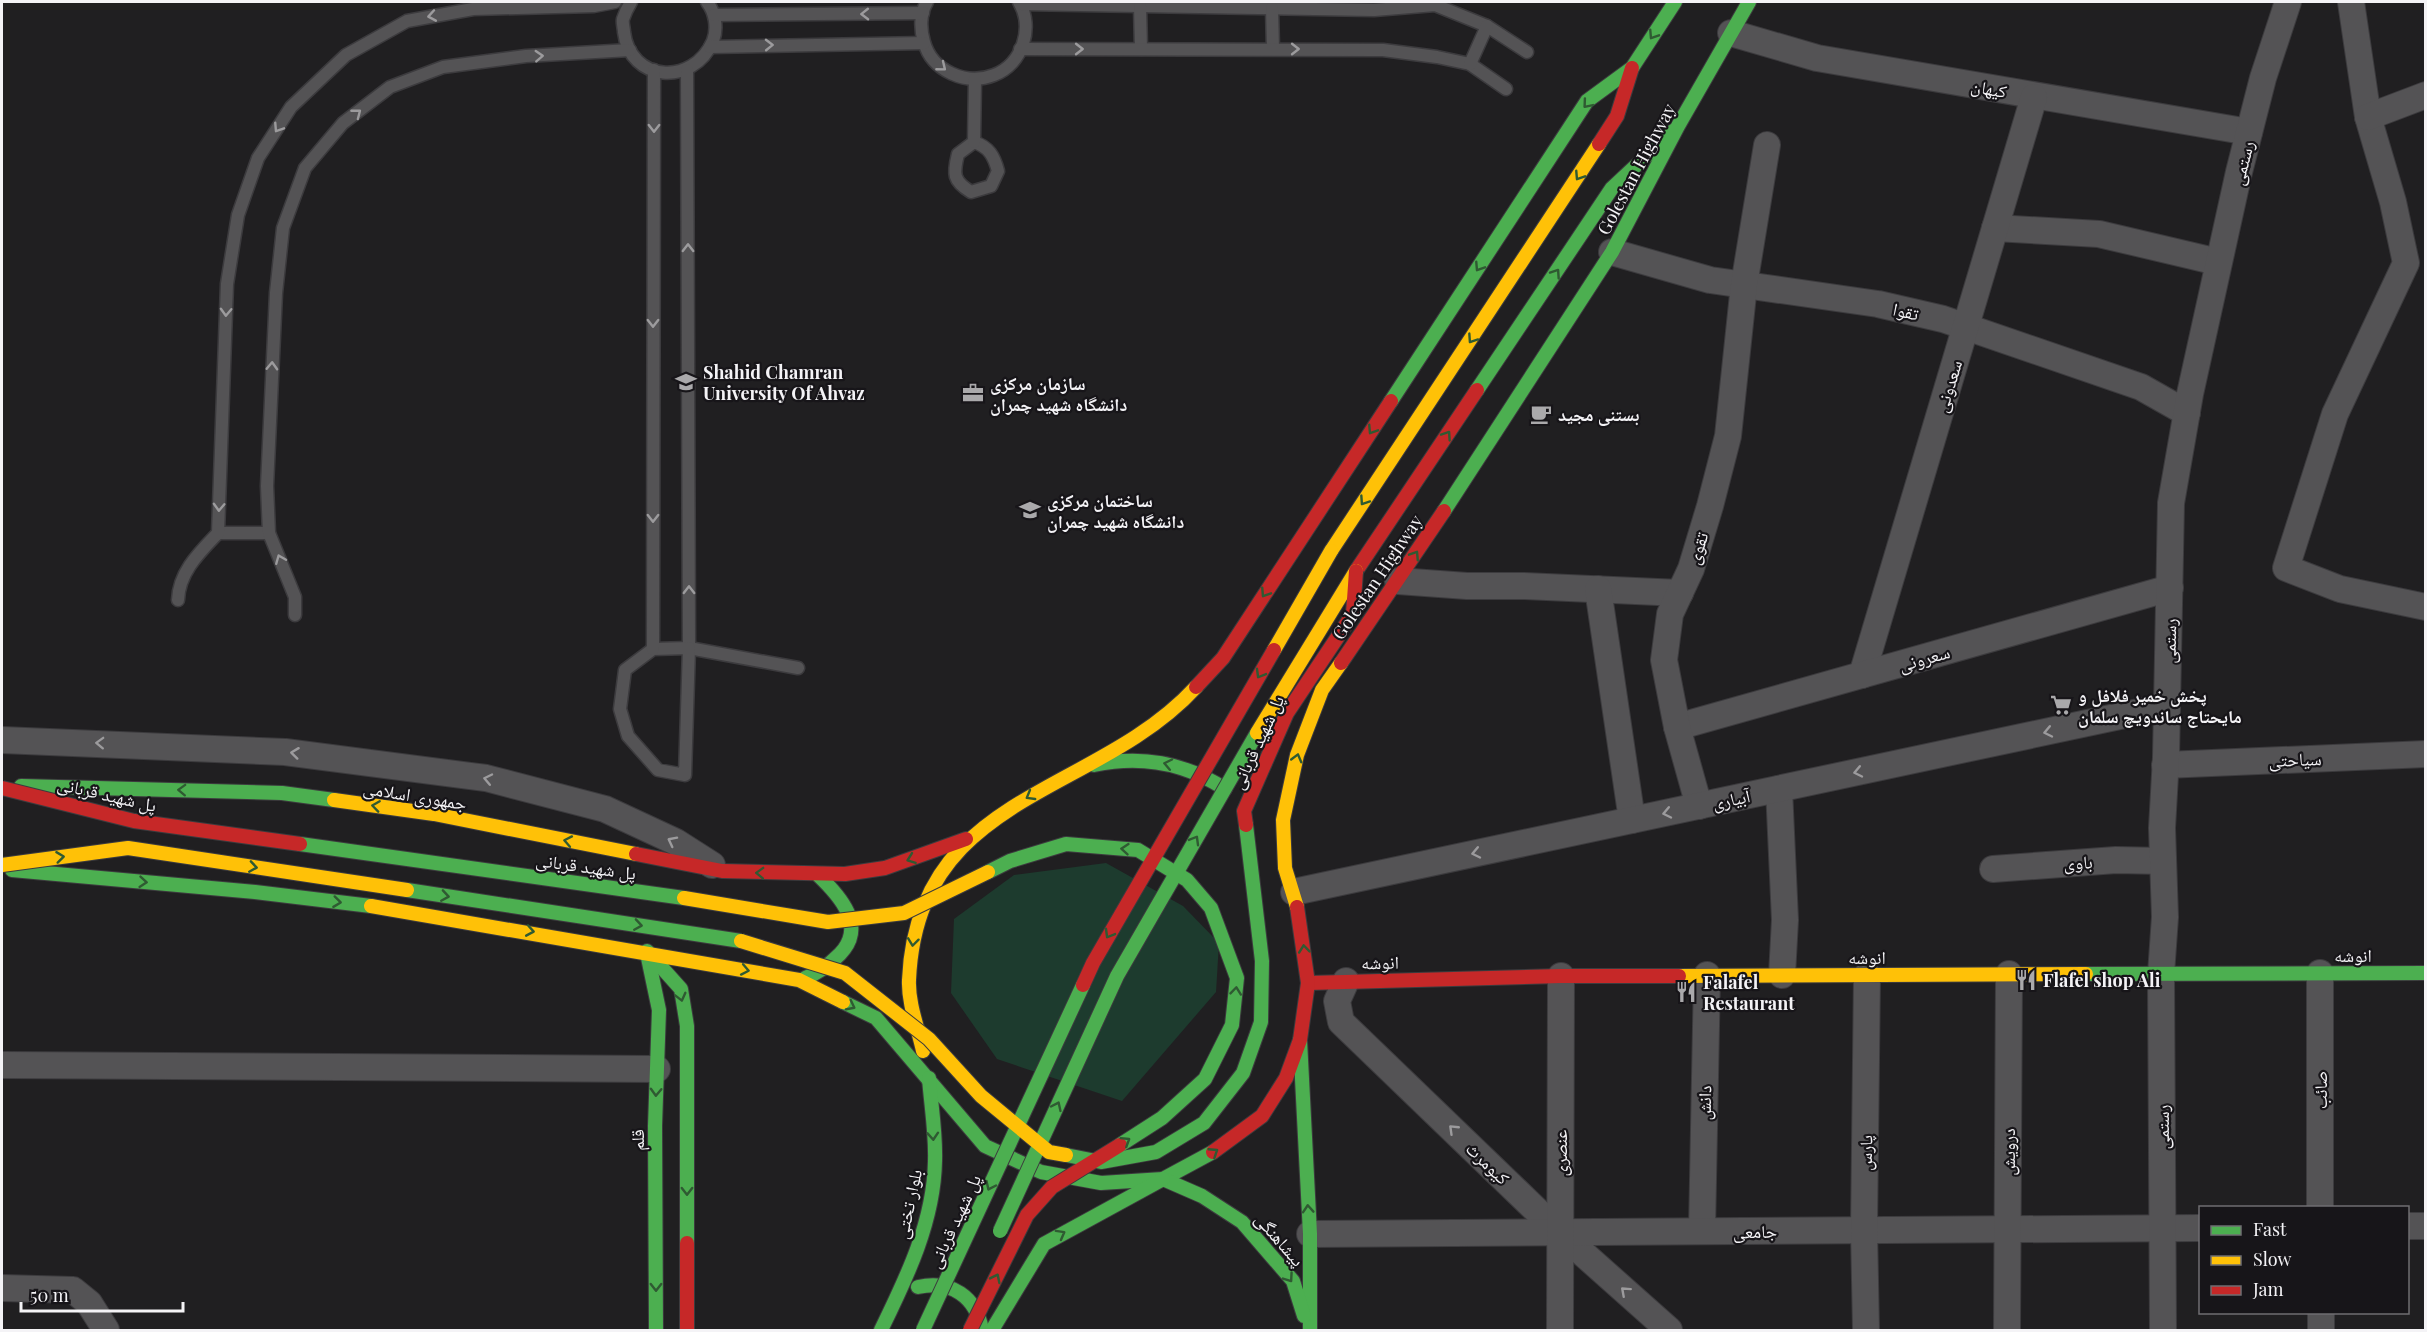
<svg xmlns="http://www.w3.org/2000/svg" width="2427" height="1332" viewBox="0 0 2427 1332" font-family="'Playfair Display','Noto Naskh Arabic',serif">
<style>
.green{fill:#1d3b2e}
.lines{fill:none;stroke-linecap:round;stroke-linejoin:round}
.lane-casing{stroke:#3c3b3e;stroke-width:15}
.street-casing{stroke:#3c3b3e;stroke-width:28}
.fast-casing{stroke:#3c3b3e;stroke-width:16}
.slow-casing{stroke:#3c3b3e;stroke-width:16}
.jam-casing{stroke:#3c3b3e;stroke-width:16}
.lane{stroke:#545355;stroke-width:12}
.street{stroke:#545355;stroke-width:26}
.fast{stroke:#4caf50;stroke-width:14}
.slow{stroke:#ffc107;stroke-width:14}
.jam{stroke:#c62828;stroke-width:14}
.fast-bridge-casing{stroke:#3c3b3e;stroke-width:16;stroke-linecap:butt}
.slow-bridge-casing{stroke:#3c3b3e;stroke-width:16;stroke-linecap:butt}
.jam-bridge-casing{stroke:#3c3b3e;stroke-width:16;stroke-linecap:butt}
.fast-bridge{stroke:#4caf50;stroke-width:14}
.slow-bridge{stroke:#ffc107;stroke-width:14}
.jam-bridge{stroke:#c62828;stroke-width:14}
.oneway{stroke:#9c9b9d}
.oneway2{stroke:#2f5a32}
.labels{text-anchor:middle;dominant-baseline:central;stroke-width:4.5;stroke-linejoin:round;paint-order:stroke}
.street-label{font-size:18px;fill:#f4f3f6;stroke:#171519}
.poi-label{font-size:18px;font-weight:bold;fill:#f4f3f6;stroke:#171519;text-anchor:start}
</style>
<rect width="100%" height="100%" fill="#201f21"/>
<!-- green -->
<path class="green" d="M1106 863 1183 906 1219 943 1216 992 1122 1101 997 1059 951 993 954 919 1014 875Z"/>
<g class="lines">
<defs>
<g id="lane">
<path d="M631 2C628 7 625 13 623 19 622 23 624 28 624 32 630 82 693 87 713 41 718 28 715 12 707 2"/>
<path d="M927 2C920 13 920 29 924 42 932 71 966 86 994 75 1023 64 1034 27 1019 2"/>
<path d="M1021 4 1374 10 1435 5 1487 26 1527 52"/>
<path d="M1140 6 1141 49"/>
<path d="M1272 8 1273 49"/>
<path d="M714 15 923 13"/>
<path d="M710 47 924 43"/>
<path d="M1020 49 1383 50 1437 57 1470 64 1506 89"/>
<path d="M1470 64 1487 26"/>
<path d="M687 70 689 648 798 668"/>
<path d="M974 142C989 147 994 156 998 171L991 186 971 192C953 181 953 174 958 154Z"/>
<path d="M974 142 975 79"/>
<path d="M218 533H269"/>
<path d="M178 600C179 572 199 553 218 533L227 284 238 215 258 158 291 107 346 55 407 21 473 9 594 6 615 2"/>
<path d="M295 615V597L269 533 267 486 276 293 283 228 305 168 343 123 390 87 443 67 526 56 630 50"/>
<path d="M689 648 685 775 658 770 628 736 620 709 625 670 653 649Z"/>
<path d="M653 649 654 70"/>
</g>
<g id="street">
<path d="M2351 2 2368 117 2393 202 2406 263 2335 414 2286 568 2340 589 2426 607"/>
<path d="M1731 33 1817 58 2249 132"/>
<path d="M2368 117 2426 95"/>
<path d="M1995 228 2099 234 2218 262"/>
<path d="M1612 252 1710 280 1878 304 1943 319 2141 387 2187 413"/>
<path d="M1398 581 1467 586H1524L1680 593"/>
<path d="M1598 589 1632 820"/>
<path d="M1862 675 2034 97"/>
<path d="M1677 727 2170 588"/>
<path d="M2 740 285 752 486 778 605 809 676 842 712 865"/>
<path d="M2165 765 2426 754"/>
<path d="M1779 789 1785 920 1782 975"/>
<path d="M1699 806 1677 727 1664 660 1670 614 1691 569 1710 506 1728 436 1744 285 1767 145"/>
<path d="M1993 869 2116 860 2163 861"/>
<path d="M1294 892 2167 706"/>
<path d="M2320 973V1208"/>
<path d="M1346 981 1337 1001 1341 1022 1560 1233 1669 1330"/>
<path d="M2 1065 657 1069"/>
<path d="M2408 1226H2426"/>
<path d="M1702 1231 1707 975"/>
<path d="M1310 1234 2200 1228"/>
<path d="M2 1288 73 1290 89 1303 106 1330"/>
<path d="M2321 1312V1330"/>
<path d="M1560 1330 1561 976"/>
<path d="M1866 1330 1864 1230 1867 975"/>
<path d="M2007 1330 2009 974"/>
<path d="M2163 1330 2161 974 2165 917 2162 828 2166 757 2171 503 2190 394 2239 172 2263 78 2288 2"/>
</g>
<g id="fast">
<path d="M1477 390 1612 188 1673 131"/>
<path d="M1391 401 1587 101 1632 68 1675 2"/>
<path d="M1444 511 1612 252 1678 126 1749 2"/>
<path d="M1094 765C1141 755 1185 763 1225 789"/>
<path d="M21 786 282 793 334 800"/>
<path d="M12 870 255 892 371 906"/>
<path d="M647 951 681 989 687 1026V1243"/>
<path d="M647 953 659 1010 655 1126 656 1330"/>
<path d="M2086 974 2426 973"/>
<path d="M805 978C819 973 829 965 840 954 867 926 840 896 818 875"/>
<path d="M843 1002 876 1018 985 1146 1041 1172 1101 1183 1163 1179 1213 1152"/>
<path d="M1300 1040 1310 1234V1330"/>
<path d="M1163 1179 1202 1196 1242 1222 1293 1281 1304 1316"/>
<path d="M918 1287C951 1280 976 1296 982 1330"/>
<path d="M881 1330C907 1277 934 1221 935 1161 936 1133 931 1105 929 1078"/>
<path d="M992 1330 1044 1244 1163 1179"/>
</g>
<g id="slow">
<path d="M1331 551 1599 144"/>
<path d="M334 800 434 814 636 854"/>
<path d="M371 906 799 980 843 1002"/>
<path d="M1297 907 1285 868 1283 820 1297 755 1322 690 1341 663"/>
<path d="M1679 976 2086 974"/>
<path d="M923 1051C918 1028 908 1003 909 980 917 792 1095 797 1196 687"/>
</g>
<g id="jam">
<path d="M1599 144 1617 116 1632 68"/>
<path d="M1356 571 1477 390"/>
<path d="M1341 663 1444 511"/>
<path d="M1196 687 1223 658 1391 401"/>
<path d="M636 854 722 871 845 874 885 868 966 839"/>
<path d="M1308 983 1561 976H1679"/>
<path d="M1213 1152 1262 1116 1286 1078 1300 1040 1308 983 1297 907"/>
<path d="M687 1243V1330"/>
</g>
</defs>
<!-- lane casing -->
<use href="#lane" class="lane-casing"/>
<!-- street casing -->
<use href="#street" class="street-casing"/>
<!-- fast casing -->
<use href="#fast" class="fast-casing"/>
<!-- slow casing -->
<use href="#slow" class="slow-casing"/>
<!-- jam casing -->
<use href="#jam" class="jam-casing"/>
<!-- lane -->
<use href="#lane" class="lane"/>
<!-- street -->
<use href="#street" class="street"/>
<!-- fast -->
<use href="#fast" class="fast"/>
<!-- slow -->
<use href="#slow" class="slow"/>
<!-- jam -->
<use href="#jam" class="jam"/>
<defs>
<g id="fast-bridge">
<path d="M300 844 684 898"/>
<path d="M988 872 1010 861 1066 844 1138 850 1187 880 1211 908 1237 978 1232 1025 1205 1079 1162 1118 1120 1145"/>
<path d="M407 890 741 941"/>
<path d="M1066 1155 1101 1162 1156 1152 1204 1123 1243 1073 1261 1022 1262 961 1246 825"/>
<path d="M1000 1231 1117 976 1257 733"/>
<path d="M923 1330 1083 985"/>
</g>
<g id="slow-bridge">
<path d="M1274 650 1331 551"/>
<path d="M1257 733 1356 571"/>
<path d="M2 865 128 848 407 890"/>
<path d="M684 898 828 922 904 913 988 872"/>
<path d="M741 941 845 973 929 1039 981 1096 1049 1152 1066 1155"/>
</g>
<g id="jam-bridge">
<path d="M2 788 134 821 300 844"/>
<path d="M1246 825 1244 811 1287 713 1353 614 1356 571"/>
<path d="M1083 985 1093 963 1274 650"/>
<path d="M970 1330 1027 1215 1052 1187 1120 1145"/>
</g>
</defs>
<!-- fast-bridge casing -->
<use href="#fast-bridge" class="fast-bridge-casing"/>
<!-- slow-bridge casing -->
<use href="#slow-bridge" class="slow-bridge-casing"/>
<!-- jam-bridge casing -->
<use href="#jam-bridge" class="jam-bridge-casing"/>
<!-- fast-bridge -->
<use href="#fast-bridge" class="fast-bridge"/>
<!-- slow-bridge -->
<use href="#slow-bridge" class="slow-bridge"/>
<!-- jam-bridge -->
<use href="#jam-bridge" class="jam-bridge"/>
</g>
<!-- one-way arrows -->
<defs><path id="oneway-chevron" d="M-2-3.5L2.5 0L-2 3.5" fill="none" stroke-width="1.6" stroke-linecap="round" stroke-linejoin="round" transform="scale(1.5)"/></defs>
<g class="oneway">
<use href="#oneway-chevron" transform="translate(865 14) rotate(179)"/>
<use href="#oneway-chevron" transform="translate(432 16) rotate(170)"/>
<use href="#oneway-chevron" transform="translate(769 45) rotate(-1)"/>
<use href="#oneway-chevron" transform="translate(1079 49)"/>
<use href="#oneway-chevron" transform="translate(1295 49)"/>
<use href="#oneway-chevron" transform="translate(539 56) rotate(-3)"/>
<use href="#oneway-chevron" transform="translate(942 67) rotate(39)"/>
<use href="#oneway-chevron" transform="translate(357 113) rotate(-38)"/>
<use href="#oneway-chevron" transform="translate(278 128) rotate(123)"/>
<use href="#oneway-chevron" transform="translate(654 128) rotate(90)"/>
<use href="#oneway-chevron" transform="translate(688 248) rotate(-90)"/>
<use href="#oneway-chevron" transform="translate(226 312) rotate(92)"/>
<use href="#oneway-chevron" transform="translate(653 323) rotate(90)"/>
<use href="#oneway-chevron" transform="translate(272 366) rotate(-88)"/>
<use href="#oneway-chevron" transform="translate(219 507) rotate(92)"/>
<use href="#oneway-chevron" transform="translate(653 518) rotate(90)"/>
<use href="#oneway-chevron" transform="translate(280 559) rotate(-112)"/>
<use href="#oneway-chevron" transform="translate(689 590) rotate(-90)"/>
<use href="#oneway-chevron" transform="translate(2048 732) rotate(168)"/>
<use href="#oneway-chevron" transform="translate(100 743) rotate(-178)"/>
<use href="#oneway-chevron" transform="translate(295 753) rotate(-173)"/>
<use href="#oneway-chevron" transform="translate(1858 772) rotate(168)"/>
<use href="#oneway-chevron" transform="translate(488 779) rotate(-168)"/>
<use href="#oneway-chevron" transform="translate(1667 813) rotate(168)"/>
<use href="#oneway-chevron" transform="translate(672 841) rotate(-153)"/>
<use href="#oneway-chevron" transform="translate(1476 853) rotate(168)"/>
<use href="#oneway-chevron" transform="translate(1453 1129) rotate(-136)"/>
<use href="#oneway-chevron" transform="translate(1625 1291) rotate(-138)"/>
</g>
<g class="oneway2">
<use href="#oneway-chevron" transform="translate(1653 35) rotate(123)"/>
<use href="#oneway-chevron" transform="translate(1587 104) rotate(130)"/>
<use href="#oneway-chevron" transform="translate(1579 176) rotate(123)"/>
<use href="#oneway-chevron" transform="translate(1479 267) rotate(123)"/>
<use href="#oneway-chevron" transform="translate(1556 273) rotate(-56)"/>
<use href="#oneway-chevron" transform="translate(1472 339) rotate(124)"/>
<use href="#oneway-chevron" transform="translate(1372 430) rotate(123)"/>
<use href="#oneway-chevron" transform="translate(1447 435) rotate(-56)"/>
<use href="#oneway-chevron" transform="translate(1364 501) rotate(124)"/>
<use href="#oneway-chevron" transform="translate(1415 555) rotate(-57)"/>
<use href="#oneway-chevron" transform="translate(1265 593) rotate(123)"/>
<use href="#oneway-chevron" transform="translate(1260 674) rotate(120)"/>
<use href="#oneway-chevron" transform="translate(1297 758) rotate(-75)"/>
<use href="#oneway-chevron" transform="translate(1168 764) rotate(-168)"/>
<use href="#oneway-chevron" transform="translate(182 790) rotate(-178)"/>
<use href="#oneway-chevron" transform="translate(1030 796) rotate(150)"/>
<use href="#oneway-chevron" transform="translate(376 806) rotate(-172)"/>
<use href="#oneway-chevron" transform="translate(1195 840) rotate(-60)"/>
<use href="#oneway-chevron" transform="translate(568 841) rotate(-169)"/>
<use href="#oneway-chevron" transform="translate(1125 849) rotate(-175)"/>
<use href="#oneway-chevron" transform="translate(60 857) rotate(-7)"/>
<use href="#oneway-chevron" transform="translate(911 859) rotate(160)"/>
<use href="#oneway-chevron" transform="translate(253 867) rotate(9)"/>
<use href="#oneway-chevron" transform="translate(760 873) rotate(-178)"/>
<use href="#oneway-chevron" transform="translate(143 882) rotate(5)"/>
<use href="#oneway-chevron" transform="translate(445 896) rotate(9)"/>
<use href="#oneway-chevron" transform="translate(337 902) rotate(7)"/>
<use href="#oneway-chevron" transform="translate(638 925) rotate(9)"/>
<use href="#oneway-chevron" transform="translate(530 931) rotate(10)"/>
<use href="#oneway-chevron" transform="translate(1109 934) rotate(120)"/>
<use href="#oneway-chevron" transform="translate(913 942) rotate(97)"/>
<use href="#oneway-chevron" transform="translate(1304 949) rotate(-96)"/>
<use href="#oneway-chevron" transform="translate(745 970) rotate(11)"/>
<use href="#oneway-chevron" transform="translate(1236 991) rotate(-84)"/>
<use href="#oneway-chevron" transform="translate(681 997) rotate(76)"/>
<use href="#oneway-chevron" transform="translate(851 1006) rotate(27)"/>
<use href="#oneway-chevron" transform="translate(656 1092) rotate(92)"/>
<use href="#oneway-chevron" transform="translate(1057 1106) rotate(-65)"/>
<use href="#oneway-chevron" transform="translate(933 1136) rotate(86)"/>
<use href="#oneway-chevron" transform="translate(1126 1141) rotate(-32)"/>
<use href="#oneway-chevron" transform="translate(1214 1152) rotate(-33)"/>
<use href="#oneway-chevron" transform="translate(990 1186) rotate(115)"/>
<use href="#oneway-chevron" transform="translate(687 1191) rotate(90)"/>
<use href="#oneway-chevron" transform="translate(1308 1209) rotate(-94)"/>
<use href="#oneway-chevron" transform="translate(1061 1234) rotate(-29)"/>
<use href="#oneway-chevron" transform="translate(996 1278) rotate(-64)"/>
<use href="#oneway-chevron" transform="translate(1289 1278) rotate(55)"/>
<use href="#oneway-chevron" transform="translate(656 1287) rotate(90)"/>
</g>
<!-- icons -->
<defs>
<symbol id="university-bare" viewBox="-9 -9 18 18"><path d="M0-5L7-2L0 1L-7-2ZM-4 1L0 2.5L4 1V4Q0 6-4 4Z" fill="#aaa9ab" stroke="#171519" stroke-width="2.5" paint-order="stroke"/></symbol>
<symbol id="office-bare" viewBox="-9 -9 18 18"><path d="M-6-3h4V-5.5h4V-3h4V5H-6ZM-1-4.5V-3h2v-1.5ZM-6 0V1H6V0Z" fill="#aaa9ab" stroke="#171519" stroke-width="2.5" paint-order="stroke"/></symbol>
<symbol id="cafe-bare" viewBox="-9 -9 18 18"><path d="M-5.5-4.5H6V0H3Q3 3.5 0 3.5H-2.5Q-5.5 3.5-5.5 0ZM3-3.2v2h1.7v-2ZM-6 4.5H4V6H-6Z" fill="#aaa9ab" stroke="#171519" stroke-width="2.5" paint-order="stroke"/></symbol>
<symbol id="supermarket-bare" viewBox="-9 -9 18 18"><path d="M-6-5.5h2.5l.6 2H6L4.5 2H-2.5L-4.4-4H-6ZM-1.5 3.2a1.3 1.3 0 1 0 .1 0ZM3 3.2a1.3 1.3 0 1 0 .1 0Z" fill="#aaa9ab" stroke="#171519" stroke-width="2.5" paint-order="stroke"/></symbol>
<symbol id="restaurant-bare" viewBox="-9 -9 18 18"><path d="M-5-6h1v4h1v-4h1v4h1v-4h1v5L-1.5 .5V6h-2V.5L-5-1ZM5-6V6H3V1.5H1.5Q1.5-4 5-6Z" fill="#aaa9ab" stroke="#171519" stroke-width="2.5" paint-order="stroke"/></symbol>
</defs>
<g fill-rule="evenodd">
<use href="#university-bare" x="671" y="367" width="30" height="30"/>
<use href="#office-bare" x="958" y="378" width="30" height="30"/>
<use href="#cafe-bare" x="1526" y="399" width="30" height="30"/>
<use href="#university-bare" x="1015" y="495" width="30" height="30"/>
<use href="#supermarket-bare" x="2046" y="690" width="30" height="30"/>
<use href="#restaurant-bare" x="2011" y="965" width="30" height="30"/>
<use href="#restaurant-bare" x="1671" y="977" width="30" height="30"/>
</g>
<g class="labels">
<!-- street labels -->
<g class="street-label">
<text transform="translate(1989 88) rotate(11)">کیهان</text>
<text transform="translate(2242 163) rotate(-76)">رستمی</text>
<text transform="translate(1636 169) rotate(-62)">Golestan Highway</text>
<text transform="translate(1906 311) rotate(13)">تقوا</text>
<text transform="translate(1948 386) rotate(-73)">سعدونی</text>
<text transform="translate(1697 548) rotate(-72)">تقوی</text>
<text transform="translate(1377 577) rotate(-56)">Golestan Highway</text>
<text transform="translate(2169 641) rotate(-89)">رستمی</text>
<text transform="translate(1924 658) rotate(-16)">سعرونی</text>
<text transform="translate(1257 742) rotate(-65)">پل شهید قربانی</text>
<text transform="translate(2295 759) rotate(-2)">سیاحتی</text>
<text transform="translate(107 794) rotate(13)">پل شهید قربانی</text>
<text transform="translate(415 795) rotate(9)">جمهوری اسلامی</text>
<text transform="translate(1731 799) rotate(-12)">آبیاری</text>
<text transform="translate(2078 862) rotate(-3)">باوی</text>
<text transform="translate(586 866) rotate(8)">پل شهید قربانی</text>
<text x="2353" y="955">انوشه</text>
<text x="1867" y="957">انوشه</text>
<text transform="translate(1380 962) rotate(-1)">انوشه</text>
<text transform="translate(2320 1090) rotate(-90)">صائب</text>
<text transform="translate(1704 1103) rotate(-89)">دانش</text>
<text transform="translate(2162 1127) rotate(-90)">رستمی</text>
<text transform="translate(637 1140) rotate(-90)">قلم</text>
<text transform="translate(2008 1152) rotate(-90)">درویش</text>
<text transform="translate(1560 1153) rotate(-90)">عنصری</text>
<text transform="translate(1865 1153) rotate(-89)">پارس</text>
<text transform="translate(1488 1163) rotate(44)">کیومرث</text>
<text transform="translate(908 1204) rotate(-78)">بلوار تختی</text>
<text transform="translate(954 1221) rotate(-65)">پل شهید قربانی</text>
<text transform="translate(1755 1231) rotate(-1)">جامعی</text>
<text transform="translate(1280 1239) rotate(49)">پیشاهنگی</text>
</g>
<!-- poi labels -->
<g class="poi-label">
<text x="703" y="372">Shahid Chamran<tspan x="703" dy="21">University Of Ahvaz</tspan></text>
<text x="990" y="383">سازمان مرکزی<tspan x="990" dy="21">دانشگاه شهید چمران</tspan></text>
<text x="1558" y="414">بستنی مجید</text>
<text x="1047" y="500">ساختمان مرکزی<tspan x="1047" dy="21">دانشگاه شهید چمران</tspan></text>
<text x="2078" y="695">پخش خمیر فلافل و<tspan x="2078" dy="21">مایحتاج ساندویچ سلمان</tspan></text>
<text x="2043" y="980">Flafel shop Ali</text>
<text x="1703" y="982">Falafel<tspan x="1703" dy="21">Restaurant</tspan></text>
</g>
</g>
<!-- border -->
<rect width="2427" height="1332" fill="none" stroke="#f4f3f6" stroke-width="6"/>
<!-- legend -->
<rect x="2199" y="1206" width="210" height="108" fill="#171519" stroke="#6f6e71" stroke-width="1.5"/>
<rect x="2211" y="1226" width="30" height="9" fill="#4caf50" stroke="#6f6e71" stroke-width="1.5"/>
<text x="2253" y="1236" font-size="18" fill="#f4f3f6">Fast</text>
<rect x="2211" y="1256" width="30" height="9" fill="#ffc107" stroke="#6f6e71" stroke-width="1.5"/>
<text x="2253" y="1266" font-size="18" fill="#f4f3f6">Slow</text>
<rect x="2211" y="1286" width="30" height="9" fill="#c62828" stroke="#6f6e71" stroke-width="1.5"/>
<text x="2253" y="1296" font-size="18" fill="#f4f3f6">Jam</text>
<!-- scale -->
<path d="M21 1302v9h162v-9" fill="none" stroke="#f4f3f6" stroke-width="3"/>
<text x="30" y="1302" font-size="18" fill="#f4f3f6" stroke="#171519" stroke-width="4.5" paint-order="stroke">50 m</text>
</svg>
